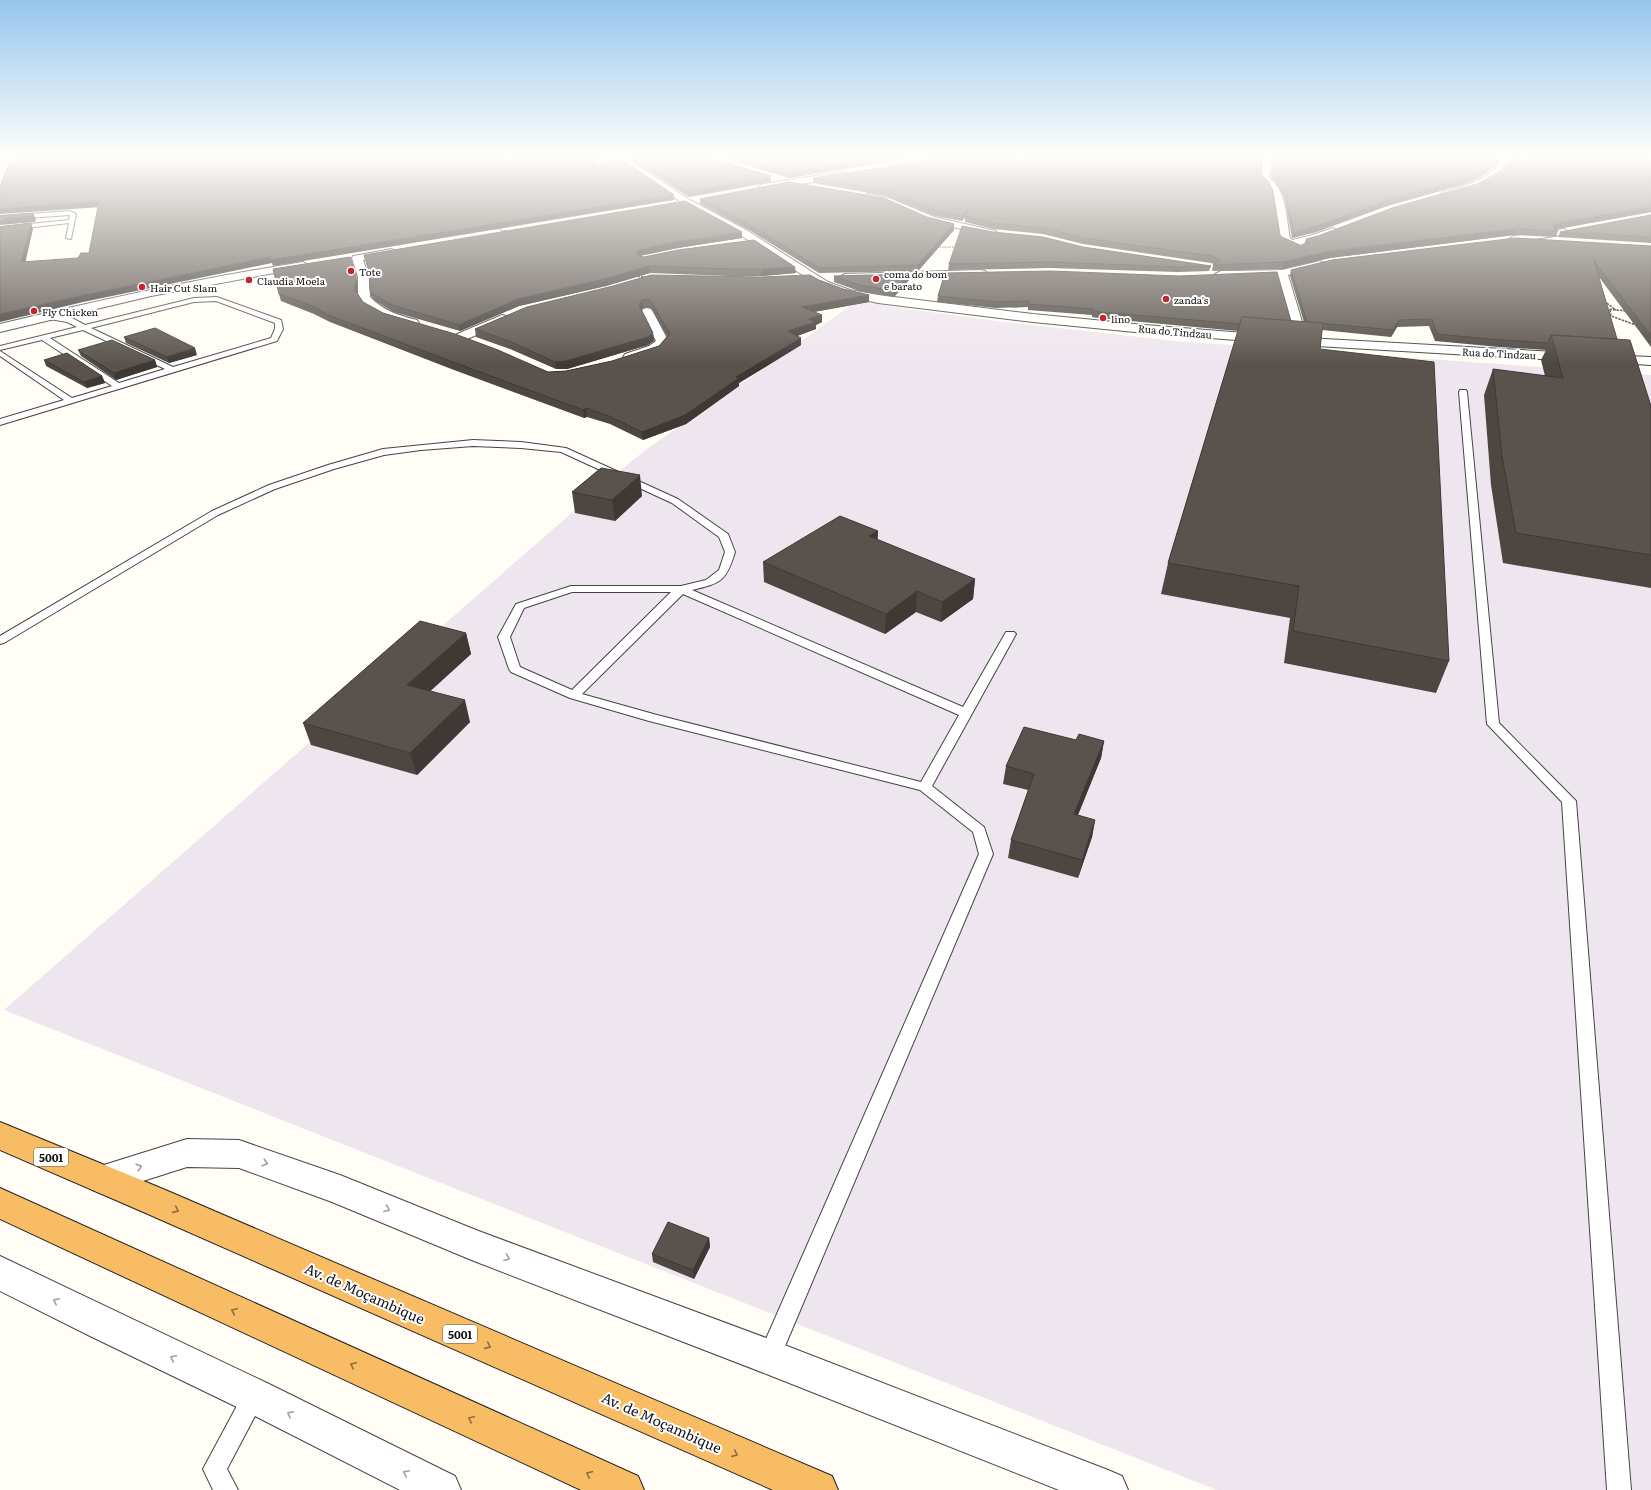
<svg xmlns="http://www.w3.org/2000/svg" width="1651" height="1490" viewBox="0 0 1651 1490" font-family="Literata,serif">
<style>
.industrial{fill:#eee6ef}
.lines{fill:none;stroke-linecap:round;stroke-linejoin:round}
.service-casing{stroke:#444;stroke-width:2}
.minor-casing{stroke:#444;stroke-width:2}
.trunk-casing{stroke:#222;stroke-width:2}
.path-far1{stroke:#333;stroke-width:1;stroke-dasharray:1.5 1;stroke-linecap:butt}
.path{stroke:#333;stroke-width:1.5;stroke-dasharray:2.5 1;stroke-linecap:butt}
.service{fill:#fff;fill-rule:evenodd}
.minor{fill:#fff;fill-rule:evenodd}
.trunk{fill:#f7bc64;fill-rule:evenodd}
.wall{fill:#4d4742}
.shaded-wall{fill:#3f3936}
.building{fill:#5a524d;stroke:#3f3936}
.oneway{stroke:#a0a0a0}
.oneway2{stroke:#906f3f}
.poi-dot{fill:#c4262e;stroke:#fff;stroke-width:1.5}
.labels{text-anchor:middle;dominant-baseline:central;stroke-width:4;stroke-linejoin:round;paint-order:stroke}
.far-poi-label{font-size:10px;fill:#111;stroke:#fff;text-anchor:start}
.far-street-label{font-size:10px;fill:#111;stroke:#fff}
.shield{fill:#fff;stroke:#585858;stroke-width:1}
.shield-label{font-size:11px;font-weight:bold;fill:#111}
.near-street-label{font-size:14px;fill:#111;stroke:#fff}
</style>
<rect width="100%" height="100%" fill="#fffdf5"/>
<!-- industrial -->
<path class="industrial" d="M858 300 893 307 996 321 1174 341 1651 375V1490H1217L4 1010 616 474 648 448 750 378Z"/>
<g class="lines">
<defs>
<g id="service">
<path d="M70 211 76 214 71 239 66 238 69 223 0 231V227L69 220 70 215 0 220V216Z"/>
<path d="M217 297 281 320 283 329 277 341 0 425V419L64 400 0 356V351L72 398 112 386 42 340 0 350V346L77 327 67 322 44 318V314L72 318 85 325 194 298ZM216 301 275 323V329L271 338 173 367 91 328 194 302ZM83 330 165 369 119 383 50 338Z"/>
<path d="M1460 390H1466L1467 392 1499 723 1576 801 1631 1490H1607L1562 802 1487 724 1459 392Z"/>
<path d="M473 440 521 442 566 448 678 499 728 534 735 552C726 582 721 583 692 590L963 707 1006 632H1014L1016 634 932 786 984 827 993 854 777 1365 769 1368 761 1365 758 1357 979 854 973 832 920 790 649 721 570 698 511 672 509 669 498 637 516 604 571 586H681L706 580 719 570 725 552 719 537 672 503 561 452 521 448 473 446 421 450 384 455 334 469 275 489 218 515 4 643 0 644V636L212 511 269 485 328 465 383 449ZM572 592H671L572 690 520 667 510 637 524 608ZM683 594 959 715 921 782 657 715 582 694Z"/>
<path d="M254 1386 262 1389 265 1397 227 1469 238 1490H213L203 1469 246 1389Z"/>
</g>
<g id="minor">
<path d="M623 156H633L629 160 632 162 690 200 748 231 828 282 850 290 878 295 1033 314 1145 325 1294 337 1277 276 1221 277 1215 274 1221 271 1282 270 1320 261 1325 264 1324 266 1288 275 1307 338 1574 353 1579 354 1581 357 1579 360 1574 361 1316 346 1145 333 1033 322 878 303 847 296 820 286 740 235 684 204 626 166 620 160Z"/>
<path d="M1264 156H1272L1269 178C1287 191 1286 218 1290 238L1292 240 1309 236 1333 228 1338 231 1337 233 1316 241 1301 244 1306 248 1301 251 1281 242 1273 196 1269 186 1261 179Z"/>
<path d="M1499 156H1507L1509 161C1506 166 1503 172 1498 176 1489 183 1453 199 1443 196L1441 194 1443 192C1464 186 1488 181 1501 161Z"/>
<path d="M842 172 845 173 846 175 845 177 763 190 758 187 763 184Z"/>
<path d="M868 194 889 198 934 217 996 231 997 233 992 236 927 221 884 202 865 199 863 197 865 195Z"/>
<path d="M1564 229 1569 232 1568 234 1514 242 1509 239 1514 236Z"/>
<path d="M392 249 397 252 396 254 363 260 369 277 370 297C382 310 400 316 417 320L419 323 417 326C401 330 368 311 358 297V277L352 258 353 256Z"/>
<path d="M303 262 308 265 307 267 151 296 0 332V324C100 300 201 278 303 262Z"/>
<path d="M981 270 985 271 987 273 985 275 845 280 839 277 845 274Z"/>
<path d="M647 308 651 309 653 312 669 342 659 352 630 361 625 360 623 357 625 354 649 346 656 341 641 312 643 309Z"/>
<path d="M502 315 506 316 508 319 506 322 465 340H457L455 337 457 334Z"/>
<path d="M1606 355 1651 357V365L1601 362 1599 359 1601 356Z"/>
<path d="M187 1139 239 1140 340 1175 476 1230 769 1339 1108 1470 1122 1476 1128 1490H1059L769 1375 474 1261 332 1202 239 1168 187 1167 102 1194 91 1189 86 1179 91 1169Z"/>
<path d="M0 1256 267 1383 455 1476 461 1490H400L241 1409 90 1336 0 1291Z"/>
</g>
<g id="trunk">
<path d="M0 1122 163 1189 832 1476 838 1490H773L141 1211 0 1150Z"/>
<path d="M0 1188 638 1476 644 1490H581L0 1219Z"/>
</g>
</defs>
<!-- service casing -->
<use href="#service" class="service-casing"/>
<!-- minor casing -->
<use href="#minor" class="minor-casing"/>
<!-- trunk casing -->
<use href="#trunk" class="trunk-casing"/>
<!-- path-far1 -->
<g class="path-far1">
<path d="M724 163 735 161"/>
<path d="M498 227 500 230 509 231"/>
<path d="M937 247H954"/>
</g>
<!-- path -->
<g class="path">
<path d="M634 276 645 277"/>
<path d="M1604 301 1616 310"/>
<path d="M1606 309 1627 311"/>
<path d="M1610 310 1611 316 1636 325"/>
</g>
<!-- service -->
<use href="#service" class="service"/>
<!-- minor -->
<use href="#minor" class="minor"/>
<!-- trunk -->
<use href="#trunk" class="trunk"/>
</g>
<!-- wall -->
<g class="wall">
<path d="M631 156H706L771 182 689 197 631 160Z"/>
<path d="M715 156H922L789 178Z"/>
<path d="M1273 156H1501L1499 161 1494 167 1482 176 1468 183 1387 206 1316 232 1292 238 1284 197 1276 183 1271 177Z"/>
<path d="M1509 156H1651V212L1557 229H1556L1558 231 1556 237 1514 235 1330 258 1282 269 1212 271 1213 265 1214 264 1211 263 1083 244 1043 234 993 229 965 222V217L962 221 935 216 886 196 813 183V178L899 165 1261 174 1280 235 1282 237 1302 246 1304 245 1306 239 1318 236 1477 184 1501 171 1510 160Z"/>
<path d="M700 199 927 217 954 224V230L918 271 819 273 749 230 700 204Z"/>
<path d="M1651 215V243L1558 237 1560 232Z"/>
<path d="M993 232 1083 247 1211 266 1209 271 1178 272 1050 268 948 270 949 264Z"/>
<path d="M742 238 678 248 639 256 644 257 796 273 761 276H729L650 273 606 286 519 306 460 331 394 312 375 301 371 296 370 290 369 273 364 255Z"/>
<path d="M1651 246V347L1599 277 1617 339 1651 406V588L1503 563 1491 485 1484 395 1493 369 1545 376 1541 360 1546 350 1499 347 1435 341 1429 326 1397 327 1391 337 1322 330 1320 349 1449 661 1436 693 1284 663 1290 618 1161 594 1168 563 1238 331 1098 318 1092 317V315L1028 310V307L996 308 937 302 938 296 945 273 1291 321 1304 322 1290 276 1291 270Z"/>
<path d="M910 274 909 280 894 297 859 291 834 282V276Z"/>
<path d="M819 280 843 289 869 295V302L814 312 822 315V322L816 325V329L797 336 801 345 739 383V386L686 424 643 440 610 424 587 417 584 418 454 370 330 322 314 314 281 301 279 294 357 282V293L363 302 383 313 548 372 566 371 612 361 659 346 667 336 651 308H643L641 310 653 333 654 341 648 345 567 369H556L510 349 476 337 475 329 527 307Z"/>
<path d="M124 337 197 355 169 363 126 343Z"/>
<path d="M78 350 155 360 157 367 116 380 81 356Z"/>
<path d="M44 360 102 376 105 383 87 388 46 366Z"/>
<path d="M572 492 642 496 615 521 575 513Z"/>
<path d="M878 531 877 540 975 579 973 599 941 622 916 612 885 634 764 582 763 562Z"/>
<path d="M466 633 471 654 430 691 470 722 417 775 311 745 303 723Z"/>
<path d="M1076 740 1104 741 1101 758 1078 815 1095 820 1092 837 1078 878 1008 858 1011 840 1028 790 1003 784 1006 766Z"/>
<path d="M709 1238 710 1247 694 1279 653 1262 652 1254Z"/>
</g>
<!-- shaded-wall -->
<g class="shaded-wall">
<path d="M596 156H612L594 163 592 166 591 161 593 157Z"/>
<path d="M892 156H922L789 178V173Z"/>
<path d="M1501 156 1499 161 1494 167 1482 176 1468 183 1387 206 1316 232 1292 238 1294 232Z"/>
<path d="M771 176V182L689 197V192Z"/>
<path d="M674 195V200L273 266 272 263 83 302 0 322V314L80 296 270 257Z"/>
<path d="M99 201 101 207 0 214V209Z"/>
<path d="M1651 207V212L1557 229 1553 231V227L1559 223Z"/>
<path d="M968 209 967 215 962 221V216Z"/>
<path d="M33 213 36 219 35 222 0 225V220Z"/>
<path d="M31 223 33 229 24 268 21 262Z"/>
<path d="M954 224V230L918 271V265Z"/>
<path d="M1516 229 1514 235 1330 258 1282 269 1283 262 1331 251Z"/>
<path d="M742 232V238L678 248 640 256 638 258 637 252 639 250 677 242Z"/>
<path d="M649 266 650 273 606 286 519 306 460 331 459 325 518 299Z"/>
<path d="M795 267 796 273 761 276V269Z"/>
<path d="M910 274 909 280 894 297V291Z"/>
<path d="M356 275 357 282 356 297 355 290Z"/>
<path d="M869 295V302L802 314V307Z"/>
<path d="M642 300 643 308 640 313 639 305Z"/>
<path d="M822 315V322L816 325V329L789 339 788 331 809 319Z"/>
<path d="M1399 320 1397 327 1391 337 1393 330Z"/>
<path d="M653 333 654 341 648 345 567 369H556L555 362Z"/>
<path d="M801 338V345L739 383V386L686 424 643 440 642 432Z"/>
<path d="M195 348 197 355 169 363 167 357Z"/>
<path d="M155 360 157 367 116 380 114 373Z"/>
<path d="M102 376 105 383 87 388 84 382Z"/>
<path d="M586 408 587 417 584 418 583 410Z"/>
<path d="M640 475 642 496 615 521 612 500Z"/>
<path d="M878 531 877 550 869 536Z"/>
<path d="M975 579 973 599 941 622 942 602Z"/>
<path d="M917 591 916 612 885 634 886 614Z"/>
<path d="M466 633 471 654 413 707 407 685Z"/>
<path d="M465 700 470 722 417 775 410 753Z"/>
<path d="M1104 741 1101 758 1071 832 1074 814Z"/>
<path d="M1095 820 1092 837 1078 878 1082 860Z"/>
<path d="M709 1238 710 1247 694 1279 693 1270Z"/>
</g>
<!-- building -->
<g class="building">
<path d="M12 156H596L593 157 591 161 597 165 620 158 674 195 271 260 270 257 80 296 0 314V227L31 223 21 262 78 258 81 253H89L99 201 0 209V186Z"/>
<path d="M634 156H705L771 176 689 192Z"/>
<path d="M732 156H892L789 173Z"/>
<path d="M936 156H1263L1261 174 1269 182 1273 191 1280 235 1282 237 1302 246 1308 243V241L1306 239 1318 236 1395 207 1477 184 1501 171 1512 156H1651V207L1559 223 1553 227 1558 231 1516 229 1331 251 1283 262 1213 265 1220 260 1212 256 1084 238 1044 228 994 223 965 216 968 209 962 216 936 210 886 190 813 178 899 165Z"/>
<path d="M1274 156H1500L1495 162 1484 171 1470 177 1388 200 1317 226 1294 232 1285 191 1277 177 1272 172Z"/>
<path d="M789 182 884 198 927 217 954 224 918 265 819 268 749 224 700 199Z"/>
<path d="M685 201 742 232 677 242 639 250 637 252 638 256 644 257 678 250 754 240 795 267 761 269H729L649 266 605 279 518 299 459 325 392 305 373 294 370 290 369 271 364 255Z"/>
<path d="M33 213V216L0 219V216Z"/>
<path d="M1651 215V237L1560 232Z"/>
<path d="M962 226 993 232 1043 237 1083 247 1211 266 1179 267 1051 262 949 264Z"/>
<path d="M1516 238 1651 246V336L1594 261 1617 339 1551 335 1548 343 1501 340 1437 334 1432 319 1399 320 1393 330 1307 322 1291 270 1332 260Z"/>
<path d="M350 257 356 275 355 290 363 302 383 313 455 334 498 350 548 372 566 371 612 361 659 346 670 334 650 300H642L639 305 653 333 648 337 566 361 555 362 509 341 475 329 527 307 613 286 651 275 761 277 810 275 819 280 843 289 869 295 802 307 822 315 809 319 816 322 788 331 801 338 736 377 739 378 685 415 642 432 609 416 586 408 583 410 453 362 328 315 312 306 279 294 273 269Z"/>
<path d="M1051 271 1179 276 1277 272 1291 321 1242 317 1240 324 1099 312 1093 311V309L1028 304 1029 301 997 302 938 296 945 273Z"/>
<path d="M910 274 894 291 859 285 834 276Z"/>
<path d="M1242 317 1323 323 1320 349 1434 362 1449 661 1293 631 1299 586 1168 563Z"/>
<path d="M155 328 195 348 167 357 124 337Z"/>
<path d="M1551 335 1630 340 1651 406V555L1516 533 1502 456 1493 369 1563 378Z"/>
<path d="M112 340 155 360 114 373 78 350Z"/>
<path d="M67 353 102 376 84 382 44 360Z"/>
<path d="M601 468 640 475 612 500 572 492Z"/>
<path d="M840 516 878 531 869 536 975 579 942 602 917 591 886 614 763 562Z"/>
<path d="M420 621 466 633 407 685 465 700 410 753 303 723Z"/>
<path d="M1024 727 1076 740 1079 734 1104 741 1074 814 1095 820 1082 860 1011 840 1034 774 1006 766Z"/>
<path d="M668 1222 709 1238 693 1270 652 1254Z"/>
</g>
<!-- one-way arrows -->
<defs><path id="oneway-chevron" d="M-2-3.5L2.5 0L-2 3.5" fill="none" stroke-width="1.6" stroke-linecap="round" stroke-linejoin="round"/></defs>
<g class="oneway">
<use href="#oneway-chevron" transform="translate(265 1163) rotate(18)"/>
<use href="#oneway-chevron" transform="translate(139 1167) rotate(-17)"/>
<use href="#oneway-chevron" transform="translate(387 1209) rotate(22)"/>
<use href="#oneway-chevron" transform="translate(507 1258) rotate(21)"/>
<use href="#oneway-chevron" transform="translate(56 1301) rotate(-153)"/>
<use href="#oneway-chevron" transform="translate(173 1358) rotate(-155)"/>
<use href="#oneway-chevron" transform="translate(290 1414) rotate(-153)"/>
<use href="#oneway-chevron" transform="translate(406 1473) rotate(-153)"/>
</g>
<g class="oneway2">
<use href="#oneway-chevron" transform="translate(176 1210) rotate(24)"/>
<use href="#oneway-chevron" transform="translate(234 1311) rotate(-155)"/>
<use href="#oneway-chevron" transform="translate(488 1346) rotate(24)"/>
<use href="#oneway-chevron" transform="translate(353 1365) rotate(-155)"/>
<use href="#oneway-chevron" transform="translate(471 1419) rotate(-155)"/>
<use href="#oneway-chevron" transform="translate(735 1454) rotate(24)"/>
<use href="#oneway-chevron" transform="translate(589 1474) rotate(-155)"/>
</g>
<!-- sky -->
<linearGradient id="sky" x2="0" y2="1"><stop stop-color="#95c6ee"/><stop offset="0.43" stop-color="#fffefa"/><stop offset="1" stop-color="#fffefa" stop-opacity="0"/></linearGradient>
<rect width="1651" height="365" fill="url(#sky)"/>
<!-- markers -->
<g class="poi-dot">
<circle cx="351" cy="271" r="4"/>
<circle cx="876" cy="279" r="4"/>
<circle cx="249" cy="280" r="4"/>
<circle cx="142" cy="287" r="4"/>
<circle cx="1166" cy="299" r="4"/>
<circle cx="34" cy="311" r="4"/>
<circle cx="1103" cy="318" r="4"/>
</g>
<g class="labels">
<!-- far-poi labels -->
<g class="far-poi-label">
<text x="359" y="271">Tote</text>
<text x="884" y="273">coma do bom<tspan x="884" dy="12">e barato</tspan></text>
<text x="257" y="280">Claudia Moela</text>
<text x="150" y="287">Hair Cut Slam</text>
<text x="1174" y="299">zanda's</text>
<text x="42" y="311">Fly Chicken</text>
<text x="1111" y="318">lino</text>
</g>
<!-- far-street labels -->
<g class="far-street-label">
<text transform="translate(1175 331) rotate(5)">Rua do Tindzau</text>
<text transform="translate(1499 353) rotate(3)">Rua do Tindzau</text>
</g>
<!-- shield labels -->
<g class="shield">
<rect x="34" y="1148" width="34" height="18" rx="3"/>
<rect x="443" y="1325" width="34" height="18" rx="3"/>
</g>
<g class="shield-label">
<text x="51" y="1157">5001</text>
<text x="460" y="1334">5001</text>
</g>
<!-- near-street labels -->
<g class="near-street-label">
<text transform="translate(365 1293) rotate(24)">Av. de Moçambique</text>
<text transform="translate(662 1422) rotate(24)">Av. de Moçambique</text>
</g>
</g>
</svg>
